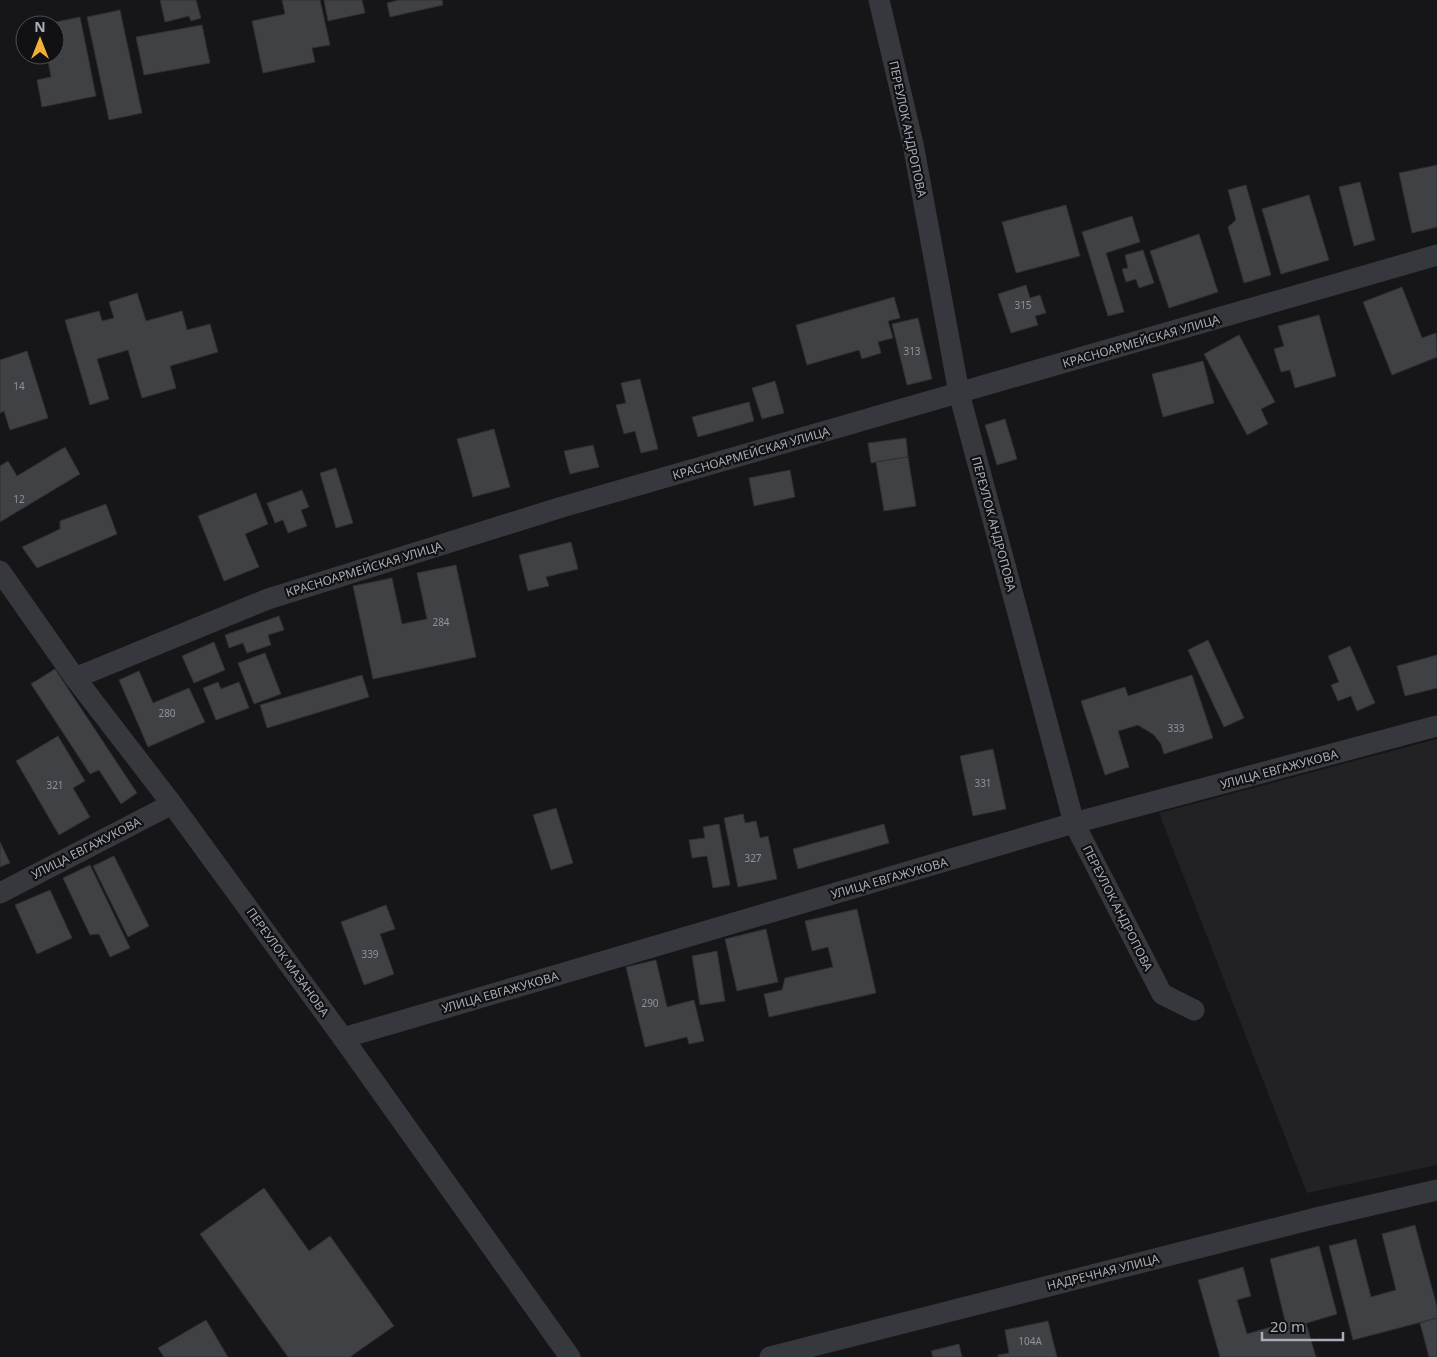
<svg xmlns="http://www.w3.org/2000/svg" width="1437" height="1357" viewBox="0 0 1437 1357" font-family="'Noto Sans',sans-serif">
<style>
.built{fill:#222225}
.building{fill:#404145;stroke:#303034}
.lines{fill:none;stroke-linecap:round;stroke-linejoin:round}
.minor{stroke:#37383d;stroke-width:21}
.labels{text-anchor:middle;dominant-baseline:central;stroke-width:4.5;stroke-linejoin:round;paint-order:stroke}
.number-label{font-size:10px;fill:#8e929b}
.street-label{font-size:12px;fill:#a8adb8;stroke:#111113}
</style>
<rect width="100%" height="100%" fill="#161618"/>
<!-- built -->
<path class="built" d="M1437 739V1165L1307 1193 1159 813Z"/>
<!-- building -->
<g class="building">
<path d="M160 0H196L201 18 191 21 189 16 165 22Z"/>
<path d="M282 0H320L330 45 312 48 315 62 263 73 252 21 285 14Z"/>
<path d="M324 0H362L365 13 328 21Z"/>
<path d="M399 0H442L443 5 390 17 387 3Z"/>
<path d="M120 10 142 113 109 120 87 17Z"/>
<path d="M80 17 96 96 42 107 37 80 51 77 47 55H55V25H41Z"/>
<path d="M202 25 210 63 144 75 136 37Z"/>
<path d="M1437 165V227L1412 233 1399 173Z"/>
<path d="M1360 182 1375 240 1354 246 1339 187Z"/>
<path d="M1246 185 1271 275 1244 283 1228 227 1236 220 1228 190Z"/>
<path d="M1309 195 1329 260 1281 274 1262 209Z"/>
<path d="M1066 205 1080 256 1016 273 1002 222Z"/>
<path d="M1132 216 1140 242 1106 253 1124 312 1108 316 1082 232Z"/>
<path d="M1199 234 1218 292 1169 308 1150 251Z"/>
<path d="M1143 250 1154 283 1139 288 1136 279 1126 282 1122 269 1128 268 1125 255Z"/>
<path d="M1026 285 1030 298 1040 295 1046 313 1035 316 1038 325 1011 333 998 294Z"/>
<path d="M1402 287 1422 338 1436 333 1437 357 1392 375 1363 302Z"/>
<path d="M137 293 146 321 182 311 187 330 210 324 218 352 170 366 176 388 142 398 128 350 97 359 109 399 90 405 65 320 99 311 102 321 114 318 109 302Z"/>
<path d="M894 297 900 318 888 321 893 338 878 342 881 353 862 359 859 350 807 365 796 325Z"/>
<path d="M1319 315 1336 376 1295 388 1290 370 1281 372 1274 349 1284 346 1278 326Z"/>
<path d="M918 318 932 379 907 385 892 324Z"/>
<path d="M1239 335 1275 402 1261 409 1268 424 1247 435 1204 354Z"/>
<path d="M27 351 48 418 10 430 4 411 0 413V360Z"/>
<path d="M1203 361 1214 403 1163 417 1152 374Z"/>
<path d="M640 379 658 449 641 453 635 431 624 434 616 405 626 403 621 383Z"/>
<path d="M775 381 784 413 762 419 752 388Z"/>
<path d="M749 402 754 421 698 437 692 417Z"/>
<path d="M1005 419 1017 459 997 465 985 425Z"/>
<path d="M494 429 510 487 473 497 457 439Z"/>
<path d="M906 438 908 457 871 463 868 443Z"/>
<path d="M593 445 599 467 570 474 564 451Z"/>
<path d="M65 447 80 474 0 522V466L8 461 17 476Z"/>
<path d="M908 457 916 506 884 511 876 462Z"/>
<path d="M336 468 353 523 336 528 320 473Z"/>
<path d="M790 470 795 497 754 506 749 478Z"/>
<path d="M302 490 309 507 301 510 307 526 288 533 283 520 275 523 267 503Z"/>
<path d="M256 493 268 524 245 534 259 567 224 581 198 516Z"/>
<path d="M106 504 117 534 37 568 22 547 60 529V521Z"/>
<path d="M571 542 578 569 546 577 549 586 528 591 519 555Z"/>
<path d="M456 565 476 657 373 679 353 586 392 578 402 624 427 619 417 573Z"/>
<path d="M279 616 284 630 268 635 271 645 247 653 243 643 229 648 225 635Z"/>
<path d="M1208 640 1244 718 1224 727 1188 650Z"/>
<path d="M214 642 225 670 194 683 182 656Z"/>
<path d="M1350 646 1375 703 1357 711 1351 696 1338 701 1331 685 1339 682 1328 656Z"/>
<path d="M265 653 281 694 254 704 238 663Z"/>
<path d="M1437 655V688L1405 696 1397 666Z"/>
<path d="M55 669 137 793 121 804 99 770 90 774 31 684Z"/>
<path d="M139 671 153 703 189 688 205 722 148 747 119 680Z"/>
<path d="M362 675 369 697 267 728 260 705Z"/>
<path d="M1192 675 1213 738 1164 754 1161 744 1154 735 1138 725 1118 731 1129 767 1105 775 1081 701 1125 687 1128 696Z"/>
<path d="M218 682 221 689 239 682 249 708 216 720 203 688Z"/>
<path d="M58 736 85 781 73 788 90 817 59 835 16 761Z"/>
<path d="M993 749 1006 809 973 816 960 756Z"/>
<path d="M556 808 573 863 551 870 533 815Z"/>
<path d="M743 814 745 823 756 821 760 838 768 836 777 879 738 887 724 818Z"/>
<path d="M719 824 730 885 713 888 707 856 692 858 689 840 705 838 703 827Z"/>
<path d="M884 824 889 843 798 869 793 849Z"/>
<path d="M0 842 10 863 0 867Z"/>
<path d="M114 856 149 926 128 937 93 866Z"/>
<path d="M90 865 130 948 110 957 99 934 90 935 63 878Z"/>
<path d="M50 890 72 938 37 954 15 905Z"/>
<path d="M386 905 395 929 380 934 394 974 364 985 341 922Z"/>
<path d="M857 909 876 993 769 1017 764 994 782 990 785 978 833 967 828 947 812 951 805 921Z"/>
<path d="M766 929 778 982 737 991 725 939Z"/>
<path d="M717 951 725 1001 700 1005 692 956Z"/>
<path d="M656 960 667 1007 694 1000 704 1041 689 1044 687 1037 645 1047 626 967Z"/>
<path d="M264 1188 309 1251 330 1236 394 1326 350 1357H288L200 1234Z"/>
<path d="M1415 1225 1437 1307V1318L1353 1340 1329 1246 1356 1239 1371 1297 1396 1290 1382 1234Z"/>
<path d="M1319 1246 1337 1314 1287 1329 1270 1259Z"/>
<path d="M1243 1267 1251 1296 1237 1300 1247 1334 1285 1323 1287 1329 1306 1323 1316 1357H1220L1198 1280Z"/>
<path d="M1437 1318V1357H1429L1420 1323Z"/>
<path d="M206 1320 228 1357H164L158 1348Z"/>
<path d="M1048 1321 1057 1357H998V1355L1009 1353 1005 1330Z"/>
<path d="M959 1344 962 1357H933L931 1351Z"/>
</g>
<g class="lines">
<!-- minor -->
<g class="minor">
<path d="M879 0 913 144 959 393 1074 823 1162 994 1194 1010"/>
<path d="M0 571 75 678 172 804 343 1038 570 1357"/>
<path d="M75 678 268 599 562 507 1437 255"/>
<path d="M0 893 172 804"/>
<path d="M343 1038 1074 823 1437 726"/>
<path d="M770 1357 1316 1218 1437 1190"/>
</g>
</g>
<g class="labels">
<!-- number labels -->
<g class="number-label">
<text x="1023" y="305">315</text>
<text x="912" y="351">313</text>
<text x="19" y="386">14</text>
<text x="19" y="499">12</text>
<text x="441" y="622">284</text>
<text x="167" y="713">280</text>
<text x="1176" y="728">333</text>
<text x="983" y="783">331</text>
<text x="55" y="785">321</text>
<text x="753" y="858">327</text>
<text x="370" y="954">339</text>
<text x="650" y="1003">290</text>
<text x="1030" y="1341">104А</text>
</g>
<!-- street labels -->
<g class="street-label">
<text transform="translate(908 129) rotate(78)">ПЕРЕУЛОК АНДРОПОВА</text>
<text transform="translate(1141 341) rotate(-16)">КРАСНОАРМЕЙСКАЯ УЛИЦА</text>
<text transform="translate(751 453) rotate(-16)">КРАСНОАРМЕЙСКАЯ УЛИЦА</text>
<text transform="translate(994 524) rotate(75)">ПЕРЕУЛОК АНДРОПОВА</text>
<text transform="translate(364 569) rotate(-17)">КРАСНОАРМЕЙСКАЯ УЛИЦА</text>
<text transform="translate(1279 769) rotate(-15)">УЛИЦА ЕВГАЖУКОВА</text>
<text transform="translate(86 848) rotate(-27)">УЛИЦА ЕВГАЖУКОВА</text>
<text transform="translate(889 878) rotate(-16)">УЛИЦА ЕВГАЖУКОВА</text>
<text transform="translate(1118 908) rotate(63)">ПЕРЕУЛОК АНДРОПОВА</text>
<text transform="translate(288 962) rotate(54)">ПЕРЕУЛОК МАЗАНОВА</text>
<text transform="translate(500 992) rotate(-16)">УЛИЦА ЕВГАЖУКОВА</text>
<text transform="translate(1103 1272) rotate(-14)">НАДРЕЧНАЯ УЛИЦА</text>
</g>
</g>
<!-- north arrow -->
<g transform="translate(40 40)"><circle r="24" fill="#111113" stroke="#4d4f55"/>
<path d="M0-4L9 19L0 12L-9 19Z" fill="#f2b134"/>
<text y="-8" font-size="14" font-weight="bold" text-anchor="middle" fill="#a8adb8">N</text>
</g>
<!-- scale -->
<path d="M1262 1332v8h81v-8" fill="none" stroke="#a8adb8" stroke-width="2.5"/>
<text x="1270" y="1332" font-size="15" fill="#a8adb8" stroke="#111113" stroke-width="4" paint-order="stroke">20 m</text>
</svg>
